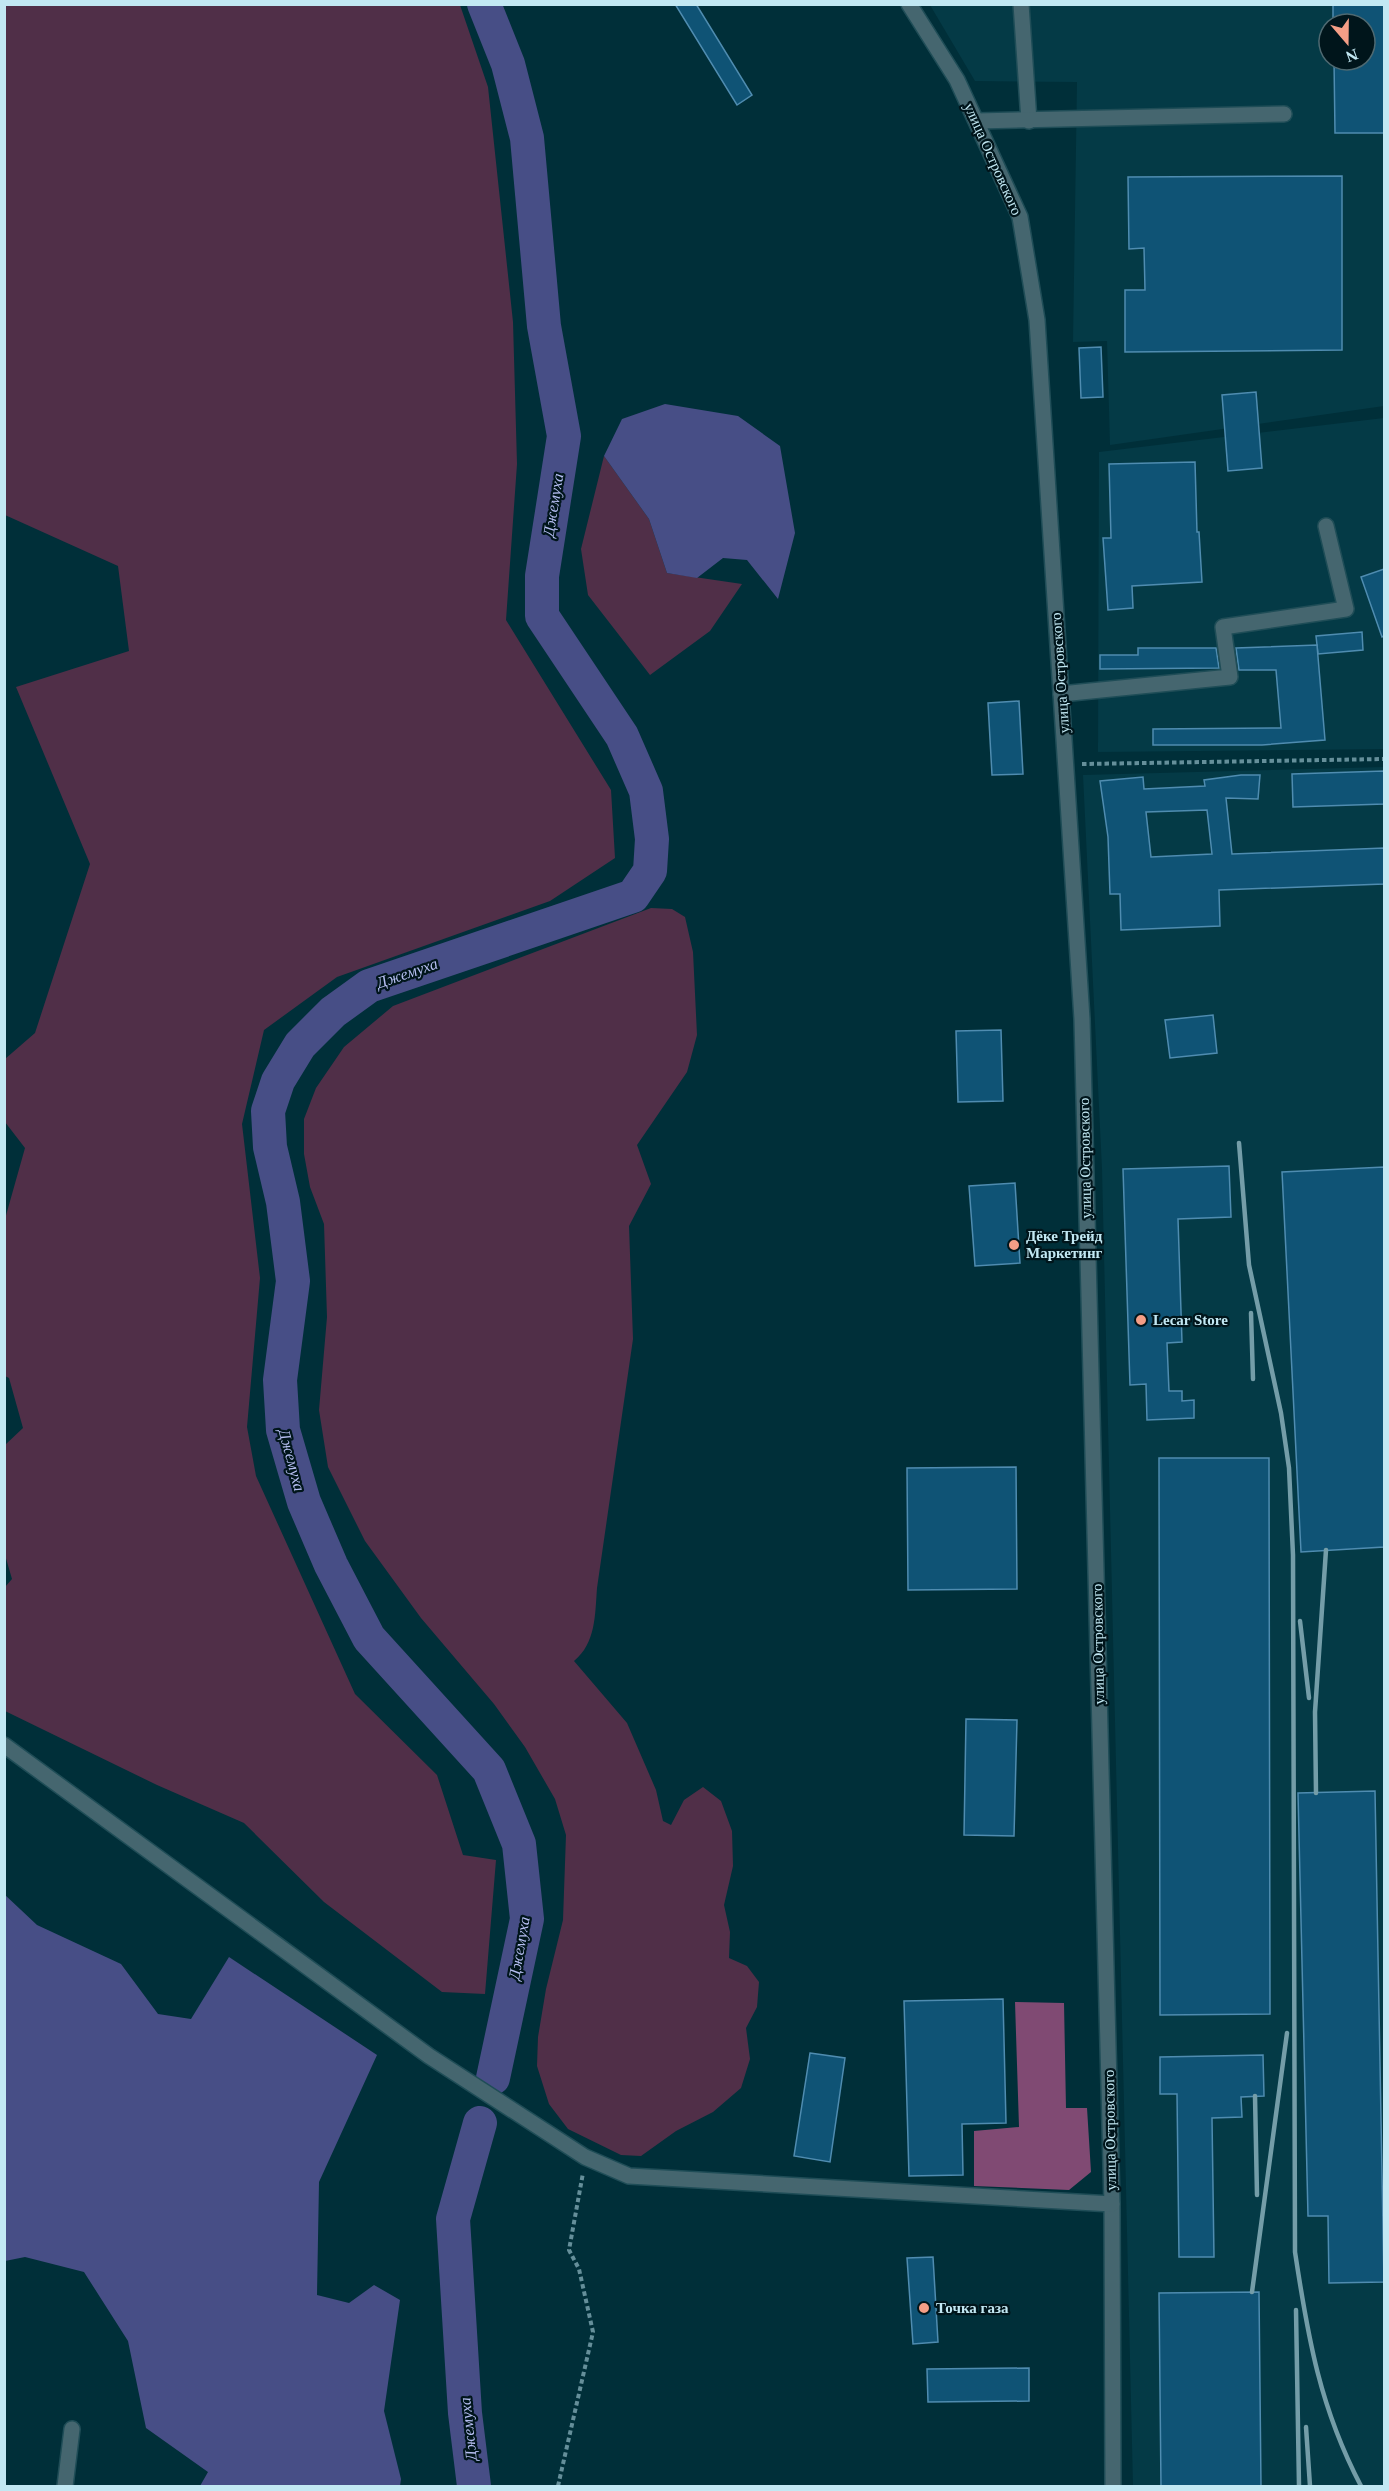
<svg xmlns="http://www.w3.org/2000/svg" width="1389" height="2491" viewBox="0 0 1389 2491" font-family="'Times New Roman',serif">
<style>
.built{fill:#043a46;fill-rule:evenodd}
.green{fill:#502f48}
.forest{fill:#804a73}
.water{fill:#474e86}
.lines{fill:none;stroke-linecap:round;stroke-linejoin:round}
.river{stroke:#474e86;stroke-width:34}
.building{fill:#0f5375;stroke:#4f8cb0;stroke-width:1.5;fill-rule:evenodd}
.minor-casing{stroke:#1f4d57;stroke-width:18}
.path{stroke:#658f9a;stroke-width:4;stroke-dasharray:4.5 3;stroke-linecap:butt}
.minor{stroke:#45666f;stroke-width:15}
.rail{stroke:#749da8;stroke-width:4.5}
.poi-dot{fill:#f49e86;stroke:#00151b;stroke-width:2}
.labels{text-anchor:middle;dominant-baseline:central;stroke-width:4.5;stroke-linejoin:round;paint-order:stroke}
.street-label{font-size:15px;fill:#c2e8f3;stroke:#00151b}
.poi-label{font-size:15px;font-weight:bold;fill:#c2e8f3;stroke:#00151b;text-anchor:start}
.water-label{font-size:16px;font-style:italic;fill:#b6bff2;stroke:#00151b}
</style>
<rect width="100%" height="100%" fill="#002f39"/>
<!-- built -->
<g class="built">
<path d="M930 5H1384V406L1110 445 1107 341 1073 342 1077 82 975 81ZM1329 24H1365V60H1329Z"/>
<path d="M1384 418V749L1098 752 1099 452Z"/>
<path d="M1384 767V2486H1133L1102 1169 1083 775Z"/>
</g>
<!-- green -->
<g class="green">
<path d="M5 4 460 5 488 87 513 322 517 464 506 620 611 790 615 858 550 901 337 977 264 1030 242 1124 260 1278 247 1427 256 1476 355 1694 437 1775 463 1855 496 1860 485 1994 442 1992 324 1902 244 1823 157 1785 5 1711V1587L12 1579 5 1555V1445L23 1428 9 1378 5 1376V1219L25 1148 5 1122V1059L35 1033 90 864 16 687 129 651 118 566 5 515Z"/>
<path d="M604 456 649 519 667 573 742 584 710 631 650 675 588 595 581 549Z"/>
<path d="M651 908 672 909 685 917 693 952 697 1035 687 1072 637 1145 651 1184 629 1226 633 1339 597 1588C595 1615 596 1643 574 1661L627 1723 656 1790 663 1821 671 1825 684 1800 703 1787 721 1801 732 1831 733 1866 724 1905 730 1932 729 1958 747 1966 759 1982 757 2007 746 2028 750 2059 741 2088 713 2112 676 2131 641 2156 621 2155 568 2129 549 2104 537 2066 538 2037 546 1989 563 1920 566 1835 555 1799 525 1747 494 1704 421 1618 365 1541 328 1467 319 1410 327 1317 324 1224 310 1187 304 1154V1119L316 1088 344 1047 393 1006Z"/>
</g>
<!-- forest -->
<path class="forest" d="M1015 2002 1064 2003 1066 2108H1087L1091 2172 1069 2190 974 2186V2131L1019 2127Z"/>
<!-- water -->
<g class="water">
<path d="M665 404 738 416 780 446 795 533 778 599 747 560 723 558 697 578 667 573 649 519 604 456 622 419Z"/>
<path d="M4 1894 37 1925 121 1964 158 2014 191 2019 229 1957 377 2055 319 2182 317 2295 349 2303 374 2285 400 2300 384 2411 401 2479 400 2486H200L208 2472 146 2428 128 2341 84 2272 25 2257 5 2261Z"/>
</g>
<g class="lines">
<!-- river -->
<g class="river">
<path d="M484 4 508 64 527 138 544 326 564 436 542 576V616L622 736 646 791 652 839 650 871 633 896 369 986 333 1012 300 1045 278 1081 268 1111 270 1147 283 1202 293 1281 280 1380 283 1430 304 1502 331 1565 369 1638 489 1770 519 1844 527 1919 493 2078"/>
<path d="M474 2486 465 2413 453 2219 480 2123"/>
</g>
</g>
<!-- building -->
<g class="building">
<path d="M675 4H696L752 95 737 105Z"/>
<path d="M1333 4H1384V133H1335L1334 60H1365V24H1333Z"/>
<path d="M1342 176V350L1125 352V290H1145L1144 248 1129 249 1128 177Z"/>
<path d="M1101 347 1103 397 1081 398 1079 348Z"/>
<path d="M1256 392 1262 468 1228 471 1222 395Z"/>
<path d="M1195 462 1197 532H1199L1202 582 1132 586 1133 608 1108 610 1103 538H1111L1109 464Z"/>
<path d="M1384 569V636L1382 637 1361 577Z"/>
<path d="M1362 632 1363 650 1318 654 1316 636Z"/>
<path d="M1317 645 1325 740 1262 745H1153V729L1281 728 1276 670H1239L1236 648Z"/>
<path d="M1138 648H1216L1219 668 1100 669V655H1138Z"/>
<path d="M1019 701 1023 774 992 775 988 703Z"/>
<path d="M1384 771V804L1293 807 1292 774Z"/>
<path d="M1241 775H1260L1258 799 1226 798 1232 854 1384 848V884L1219 890 1220 926 1121 930 1120 894H1110L1108 837 1100 781 1143 777 1144 789 1205 786 1204 780ZM1207 810 1212 854 1151 857 1146 812Z"/>
<path d="M1213 1015 1217 1053 1170 1058 1165 1020Z"/>
<path d="M1001 1030 1003 1101 958 1102 956 1031Z"/>
<path d="M1229 1166 1231 1217 1178 1219 1182 1342 1167 1343 1169 1391H1182V1401L1194 1400V1418L1147 1420 1146 1384 1130 1385 1123 1169Z"/>
<path d="M1384 1167V1547L1301 1552 1282 1172Z"/>
<path d="M1015 1183 1020 1263 975 1266 969 1186Z"/>
<path d="M1159 1458H1269L1270 2014 1160 2015Z"/>
<path d="M1016 1467 1017 1589 908 1590 907 1468Z"/>
<path d="M966 1719 1017 1720 1014 1836 964 1835Z"/>
<path d="M1375 1791 1384 2282 1329 2283 1328 2216H1308L1298 1793Z"/>
<path d="M1003 1999 1006 2123 962 2124 963 2175 909 2176 904 2001Z"/>
<path d="M810 2053 845 2058 830 2162 794 2156Z"/>
<path d="M1263 2055 1264 2096 1241 2097 1242 2117 1212 2118 1214 2257H1179L1177 2094H1160V2057Z"/>
<path d="M933 2257 938 2342 913 2344 907 2258Z"/>
<path d="M1259 2292 1261 2487H1161L1159 2293Z"/>
<path d="M1029 2368V2401L928 2402 927 2369Z"/>
</g>
<g class="lines">
<defs>
<g id="minor">
<path d="M909 4 957 80 1020 217 1037 320 1082 1019 1112 2204 1113 2486"/>
<path d="M1021 4 1029 121"/>
<path d="M977 121 1284 114"/>
<path d="M1061 694 1230 677 1223 627 1346 609 1326 526"/>
<path d="M4 1745 429 2056 585 2157 629 2176 1112 2204"/>
<path d="M65 2486 72 2429"/>
</g>
</defs>
<!-- minor casing -->
<use href="#minor" class="minor-casing"/>
<!-- path -->
<g class="path">
<path d="M1082 764 1384 759"/>
<path d="M558 2486 593 2332 579 2269 569 2250 583 2173"/>
</g>
<!-- minor -->
<use href="#minor" class="minor"/>
<!-- rail -->
<g class="rail">
<path d="M1239 1143 1249 1265 1281 1413 1289 1468 1293 1555 1295 2252C1308 2338 1320 2408 1361 2486"/>
<path d="M1251 1313 1253 1379"/>
<path d="M1300 1621 1309 1698"/>
<path d="M1316 1793 1315 1712 1326 1550"/>
<path d="M1255 2096 1257 2195"/>
<path d="M1252 2292 1287 2033"/>
<path d="M1296 2310 1299 2486"/>
<path d="M1306 2427 1310 2486"/>
</g>
</g>
<!-- markers -->
<g class="poi-dot">
<circle cx="1014" cy="1245" r="6"/>
<circle cx="1141" cy="1320" r="6"/>
<circle cx="924" cy="2308" r="6"/>
</g>
<g class="labels">
<!-- street labels -->
<g class="street-label">
<text transform="translate(993 159) rotate(66)">улица Островского</text>
<text transform="translate(1060 673) rotate(-94)">улица Островского</text>
<text transform="translate(1085 1158) rotate(-91)">улица Островского</text>
<text transform="translate(1098 1644) rotate(-91)">улица Островского</text>
<text transform="translate(1110 2130) rotate(-91)">улица Островского</text>
</g>
<!-- poi labels -->
<g class="poi-label">
<text x="1026" y="1236">Дёке Трейд<tspan x="1026" dy="17">Маркетинг</tspan></text>
<text x="1153" y="1320">Lecar Store</text>
<text x="936" y="2308">Точка газа</text>
</g>
<!-- water labels -->
<g class="water-label">
<text transform="translate(553 505) rotate(-81)">Джемуха</text>
<text transform="translate(407 973) rotate(-19)">Джемуха</text>
<text transform="translate(292 1460) rotate(75)">Джемуха</text>
<text transform="translate(519 1948) rotate(-80)">Джемуха</text>
<text transform="translate(468 2429) rotate(-96)">Джемуха</text>
</g>
</g>
<!-- border -->
<rect width="1389" height="2491" fill="none" stroke="#c2e8f3" stroke-width="12"/>
<!-- north arrow -->
<g transform="translate(1347 42) rotate(160)"><circle r="28" fill="#00151b" stroke="#4e6971" stroke-width="1.5"/>
<path d="M0-4.5L10 22L0 15L-10 22Z" fill="#f49e86"/>
<text y="-9" font-size="16" font-weight="bold" text-anchor="middle" fill="#c2e8f3">N</text>
</g>
</svg>
